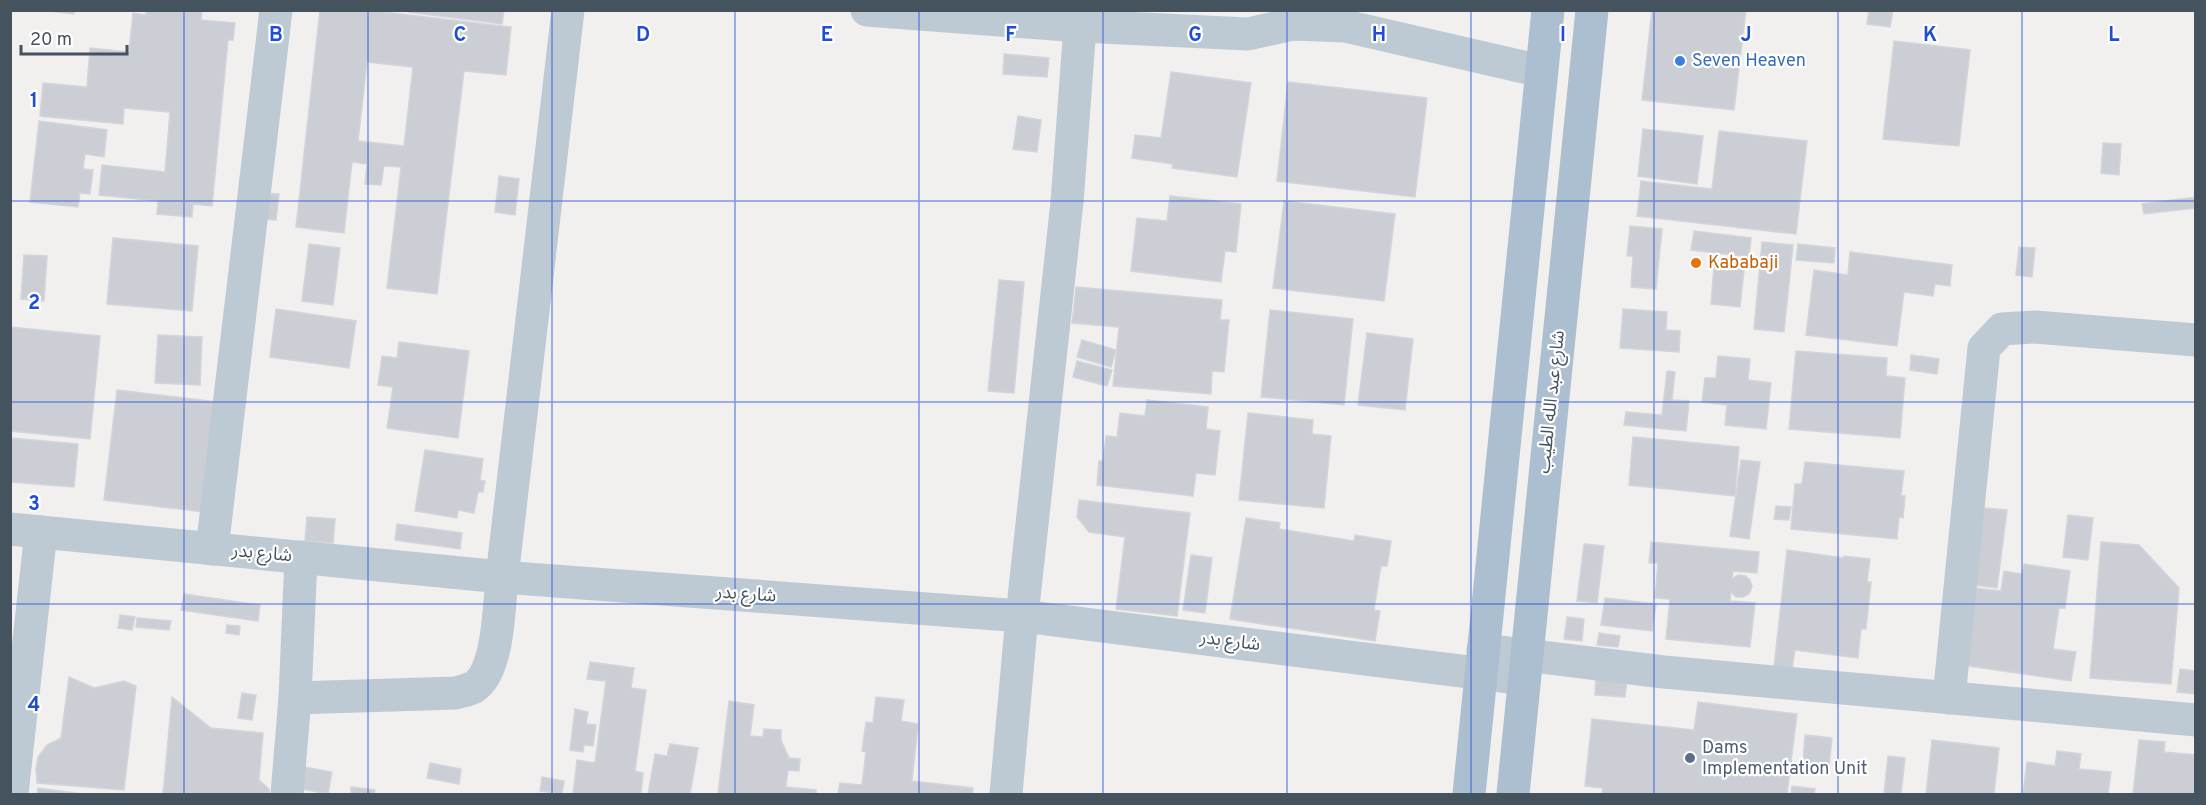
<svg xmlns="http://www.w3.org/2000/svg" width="2206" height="805" viewBox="0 0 2206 805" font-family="Overpass,'Noto Sans Arabic',sans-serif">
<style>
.building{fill:#cbced4;stroke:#d3d5db;stroke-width:1.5;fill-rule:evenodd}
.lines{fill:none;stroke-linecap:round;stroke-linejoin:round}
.minor{stroke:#becad3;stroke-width:33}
.major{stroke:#acbfd1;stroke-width:33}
.grid{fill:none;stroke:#1d4ed8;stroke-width:1.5;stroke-opacity:0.55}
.shop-dot{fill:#3f7fe0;stroke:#fff;stroke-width:2}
.food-dot{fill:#e8710a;stroke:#fff;stroke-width:2}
.service-dot{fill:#5c6f8a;stroke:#fff;stroke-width:2}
.labels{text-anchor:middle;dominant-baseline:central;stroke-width:4.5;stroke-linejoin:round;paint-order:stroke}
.shop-label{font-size:18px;fill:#366cbe;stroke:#fff;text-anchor:start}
.food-label{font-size:18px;fill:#c56008;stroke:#fff;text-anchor:start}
.street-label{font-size:18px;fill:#45535f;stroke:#fff}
.service-label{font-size:18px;fill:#4e5e75;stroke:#fff;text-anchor:start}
.grid-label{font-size:20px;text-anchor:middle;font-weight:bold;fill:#1d4ed8;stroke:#fff;stroke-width:4.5;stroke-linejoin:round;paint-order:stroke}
</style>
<rect width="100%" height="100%" fill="#f2efef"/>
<!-- building -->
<g class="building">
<path d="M40 10H74V14Z"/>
<path d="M146 10H202L201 20 235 23 233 40H228L212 206 193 204 192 217 157 214 158 201 99 195 102 165 165 172 170 112 124 108 123 124 40 116 43 83 87 87 90 48 129 52 133 13 146 15Z"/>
<path d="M320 10H367L511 27 506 75 464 71 437 294 387 288 401 167 384 166 381 185 365 184 367 164 352 162 344 233 296 227ZM367 62 413 67 404 146 358 141Z"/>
<path d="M408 10H504L502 24 408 12Z"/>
<path d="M1652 10H1746L1734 110 1642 100Z"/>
<path d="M1869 10H1893L1890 27 1867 24Z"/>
<path d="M1894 41 1970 50 1959 146 1883 139Z"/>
<path d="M1004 54 1049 58 1047 77 1003 74Z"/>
<path d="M1171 72 1251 83 1237 177 1172 168 1173 164 1132 158 1135 135 1161 138Z"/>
<path d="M1288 82 1427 98 1415 197 1277 181Z"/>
<path d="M1018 116 1041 120 1037 152 1013 149Z"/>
<path d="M39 121 107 130 104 157 85 154 83 169 93 170 90 194 80 193 78 207 30 202Z"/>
<path d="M1643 129 1703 136 1697 184 1638 176Z"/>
<path d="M1719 131 1807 141 1796 234 1637 216 1641 181 1712 189Z"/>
<path d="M2103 143 2121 144 2119 175 2101 173Z"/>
<path d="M499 176 519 179 515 215 495 212Z"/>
<path d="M261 193 279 194 276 220 258 219Z"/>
<path d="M1170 196 1241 204 1236 252 1225 251 1221 282 1131 271 1137 218 1167 221Z"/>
<path d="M2196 197V208L2144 214 2142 204Z"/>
<path d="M1284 201 1395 214 1384 301 1273 288Z"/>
<path d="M1630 226 1662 229 1656 289 1631 287 1633 256H1627Z"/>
<path d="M1694 231 1751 238 1749 257 1691 250Z"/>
<path d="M113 238 198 246 192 311 107 304Z"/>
<path d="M1762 242 1793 245 1784 332 1754 329Z"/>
<path d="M309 244 340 248 333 305 302 301Z"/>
<path d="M1798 244 1835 248 1834 263 1796 260Z"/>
<path d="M2019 247 2035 248 2032 277 2016 275Z"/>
<path d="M1850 252 1952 265 1950 286 1935 284 1933 296 1904 292 1897 346 1806 335 1814 270 1848 275Z"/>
<path d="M24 255 47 256 44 301 21 299Z"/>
<path d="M1714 267 1744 270 1740 307 1711 304Z"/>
<path d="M999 280 1024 282 1014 393 988 391Z"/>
<path d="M1076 287 1222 300 1220 320H1229L1224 372 1212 371 1211 394 1113 386 1119 327 1072 323Z"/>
<path d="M276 309 356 321 349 368 270 357Z"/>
<path d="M1623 309 1667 312 1666 330 1680 331 1679 352 1620 348Z"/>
<path d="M1270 310 1353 319 1344 405 1261 397Z"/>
<path d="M10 327 100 336 90 439 10 431Z"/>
<path d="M1367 333 1413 339 1405 410 1358 405Z"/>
<path d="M158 335 202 337 200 385 155 383Z"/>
<path d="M1082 340 1116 350 1111 367 1077 357Z"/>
<path d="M399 342 469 351 458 438 387 428 393 387 378 385 382 356 397 358Z"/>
<path d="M1796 351 1887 358 1886 376 1905 378 1900 438 1789 429Z"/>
<path d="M1911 355 1939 359 1937 374 1910 370Z"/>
<path d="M1718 356 1750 359 1748 380 1771 383 1766 429 1725 425 1727 405 1702 402 1705 378H1716Z"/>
<path d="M1077 361 1112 370 1107 386 1073 377Z"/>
<path d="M1667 371 1675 372 1672 400 1689 401 1686 431 1624 425 1626 412 1662 415Z"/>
<path d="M117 390 217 402 204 512 104 500Z"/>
<path d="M1147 400 1208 407 1206 429 1220 431 1215 475 1196 473 1193 496 1097 485 1099 461H1103L1106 436 1117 437 1120 413 1145 416Z"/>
<path d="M1248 413 1313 420 1312 434 1331 436 1324 508 1239 500Z"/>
<path d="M1633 437 1739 447 1735 496 1629 485Z"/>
<path d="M10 438 78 444 74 487 10 482Z"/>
<path d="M425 450 483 459 480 480 485 481 483 492H478L474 513 458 510 457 518 415 511Z"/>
<path d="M1741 460 1760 462 1749 539 1730 536Z"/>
<path d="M1805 462 1904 471 1901 496H1905L1903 518 1899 517 1897 539 1791 529 1795 484H1802Z"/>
<path d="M1079 500 1190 513 1177 616 1116 609 1125 537 1089 532 1077 517Z"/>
<path d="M1776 506 1791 507 1789 520 1774 519Z"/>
<path d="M1984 508 2007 510 1997 588 1974 585Z"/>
<path d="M2068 515 2093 518 2088 560 2063 557Z"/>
<path d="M307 517 335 519 333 543 305 541Z"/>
<path d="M1246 518 1280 523 1279 529 1354 541 1355 535 1391 541 1387 566H1381L1374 610 1380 611 1375 641 1230 619Z"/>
<path d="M397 524 462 533 460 549 395 540Z"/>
<path d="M1651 542 1759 552 1757 573 1733 571 1732 579 1738 575 1745 576 1750 580 1752 587 1749 594 1743 597H1736L1731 592 1730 601 1755 603 1750 647 1666 639 1670 599 1655 598 1658 563H1649Z"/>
<path d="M2101 542 2139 545 2179 588 2171 684 2090 678Z"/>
<path d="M1584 544 1604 546 1597 603 1577 601Z"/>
<path d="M1787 550 1844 558V556L1870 559 1867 582H1871L1866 629H1861L1858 658 1795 650 1792 669 1774 667Z"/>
<path d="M1191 555 1212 558 1205 613 1183 610Z"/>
<path d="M2024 564 2070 571 2065 608H2059L2053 649 2076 652 2071 681 1962 665 1974 588 2001 591 2004 571 2022 574Z"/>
<path d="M184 594 260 605 258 621 181 610Z"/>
<path d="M1605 598 1656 604 1652 631 1601 625Z"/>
<path d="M120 615 135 617 132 630 118 628Z"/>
<path d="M1567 617 1584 619 1582 641 1564 639Z"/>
<path d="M137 618 171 621 169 630 136 627Z"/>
<path d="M227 625 240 626 239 635 226 633Z"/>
<path d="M1599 633 1620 636 1618 647 1597 645Z"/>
<path d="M590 662 634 668 631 688 646 690 635 771 643 773 641 794H573L577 760 595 763 606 681 587 679Z"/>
<path d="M2180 669 2196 671V694L2177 692Z"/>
<path d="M69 677 94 688 124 681 136 686 124 790 37 783 36 769 38 757 47 745 61 738Z"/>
<path d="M1596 678 1627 680 1625 697 1595 695Z"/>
<path d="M242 693 256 695 252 720 238 718Z"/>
<path d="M172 697 211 728 263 733 259 780 269 789V794H163Z"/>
<path d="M876 697 904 700 901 721 918 724 912 781 973 788 972 794H838L840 783 862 785 866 752 862 751 866 722 873 723Z"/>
<path d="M729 701 754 705 750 736 763 737 764 729 781 730V740L789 758 800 759 799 771 788 770 786 787 816 790V794H718Z"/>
<path d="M1698 702 1797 714 1787 794H1602L1603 788 1585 786 1592 719 1694 730Z"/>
<path d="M575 709 588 712 586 724 596 725 593 746 584 745 583 752 570 750Z"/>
<path d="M1805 735 1832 738 1829 767 1803 764Z"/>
<path d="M1932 740 1999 748 1994 794H1926Z"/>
<path d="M2139 740 2165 742 2164 752 2196 755V794H2133Z"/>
<path d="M670 744 698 748 690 794H648L655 754 667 756Z"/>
<path d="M2057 751 2081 754 2079 769 2111 772 2108 794H2023L2027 762 2055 766Z"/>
<path d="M1888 756 1905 758 1901 794H1884Z"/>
<path d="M430 763 461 769 459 784 427 778Z"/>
<path d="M299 766 332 772 328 794 295 788Z"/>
<path d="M542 777 564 781 562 794 540 791Z"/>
<path d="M1792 786 1815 789 1814 794H1791Z"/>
<path d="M351 787 375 790 374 794H351Z"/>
<path d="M38 788 83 794H37Z"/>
</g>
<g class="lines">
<!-- minor -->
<g class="minor">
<path d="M867 10 1080 26 1248 34 1293 24 1345 26 1541 71"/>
<path d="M10 529 502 577 1022 616 1524 679"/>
<path d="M212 549 276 10"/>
<path d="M1483 650 1664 672 2196 720"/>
<path d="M295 698 456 693C461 691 469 690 474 687 499 671 499 605 502 577L568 10"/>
<path d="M1949 698 1984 348 2002 329 2035 327 2196 340"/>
<path d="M12 794 41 532"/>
<path d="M287 794 295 698 301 557"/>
<path d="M1006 794 1022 616 1067 202 1080 26"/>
</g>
<!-- major -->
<g class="major">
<path d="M1469 794 1548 10"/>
<path d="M1513 794 1592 10"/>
</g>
</g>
<!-- grid -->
<path class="grid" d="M184 10V794M368 10V794M552 10V794M735 10V794M919 10V794M1103 10V794M1287 10V794M1471 10V794M1654 10V794M1838 10V794M2022 10V794M10 201H2196M10 402H2196M10 604H2196"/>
<!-- markers -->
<circle class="shop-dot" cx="1680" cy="61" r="6"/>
<circle class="food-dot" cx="1696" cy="263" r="6"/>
<circle class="service-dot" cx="1690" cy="758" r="6"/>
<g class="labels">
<!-- shop labels -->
<g class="shop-label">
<text x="1692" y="61">Seven Heaven</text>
</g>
<!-- food labels -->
<g class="food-label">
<text x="1708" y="263">Kababaji</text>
</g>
<!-- street labels -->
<g class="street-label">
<text transform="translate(1552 402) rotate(-84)">شارع عبد الله الطيب</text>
<text transform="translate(262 554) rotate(5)">شارع بدر</text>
<text transform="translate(746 595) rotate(4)">شارع بدر</text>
<text transform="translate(1230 642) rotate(7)">شارع بدر</text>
</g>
<!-- service labels -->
<g class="service-label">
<text x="1702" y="748">Dams<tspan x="1702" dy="21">Implementation Unit</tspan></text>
</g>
</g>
<g class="grid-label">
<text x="276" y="41">B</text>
<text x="460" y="41">C</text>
<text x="643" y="41">D</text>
<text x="827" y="41">E</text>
<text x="1011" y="41">F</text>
<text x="1195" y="41">G</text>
<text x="1379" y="41">H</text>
<text x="1563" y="41">I</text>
<text x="1746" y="41">J</text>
<text x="1930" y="41">K</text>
<text x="2114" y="41">L</text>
<text x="34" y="107">1</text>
<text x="34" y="309">2</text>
<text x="34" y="510">3</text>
<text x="34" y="711">4</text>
</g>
<!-- border -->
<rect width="2206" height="805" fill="none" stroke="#45535f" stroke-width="24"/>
<!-- scale -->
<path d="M21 45v9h106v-9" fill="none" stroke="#45535f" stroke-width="3"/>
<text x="30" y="45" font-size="18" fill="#45535f" stroke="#ffffff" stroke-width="4.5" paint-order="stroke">20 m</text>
</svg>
